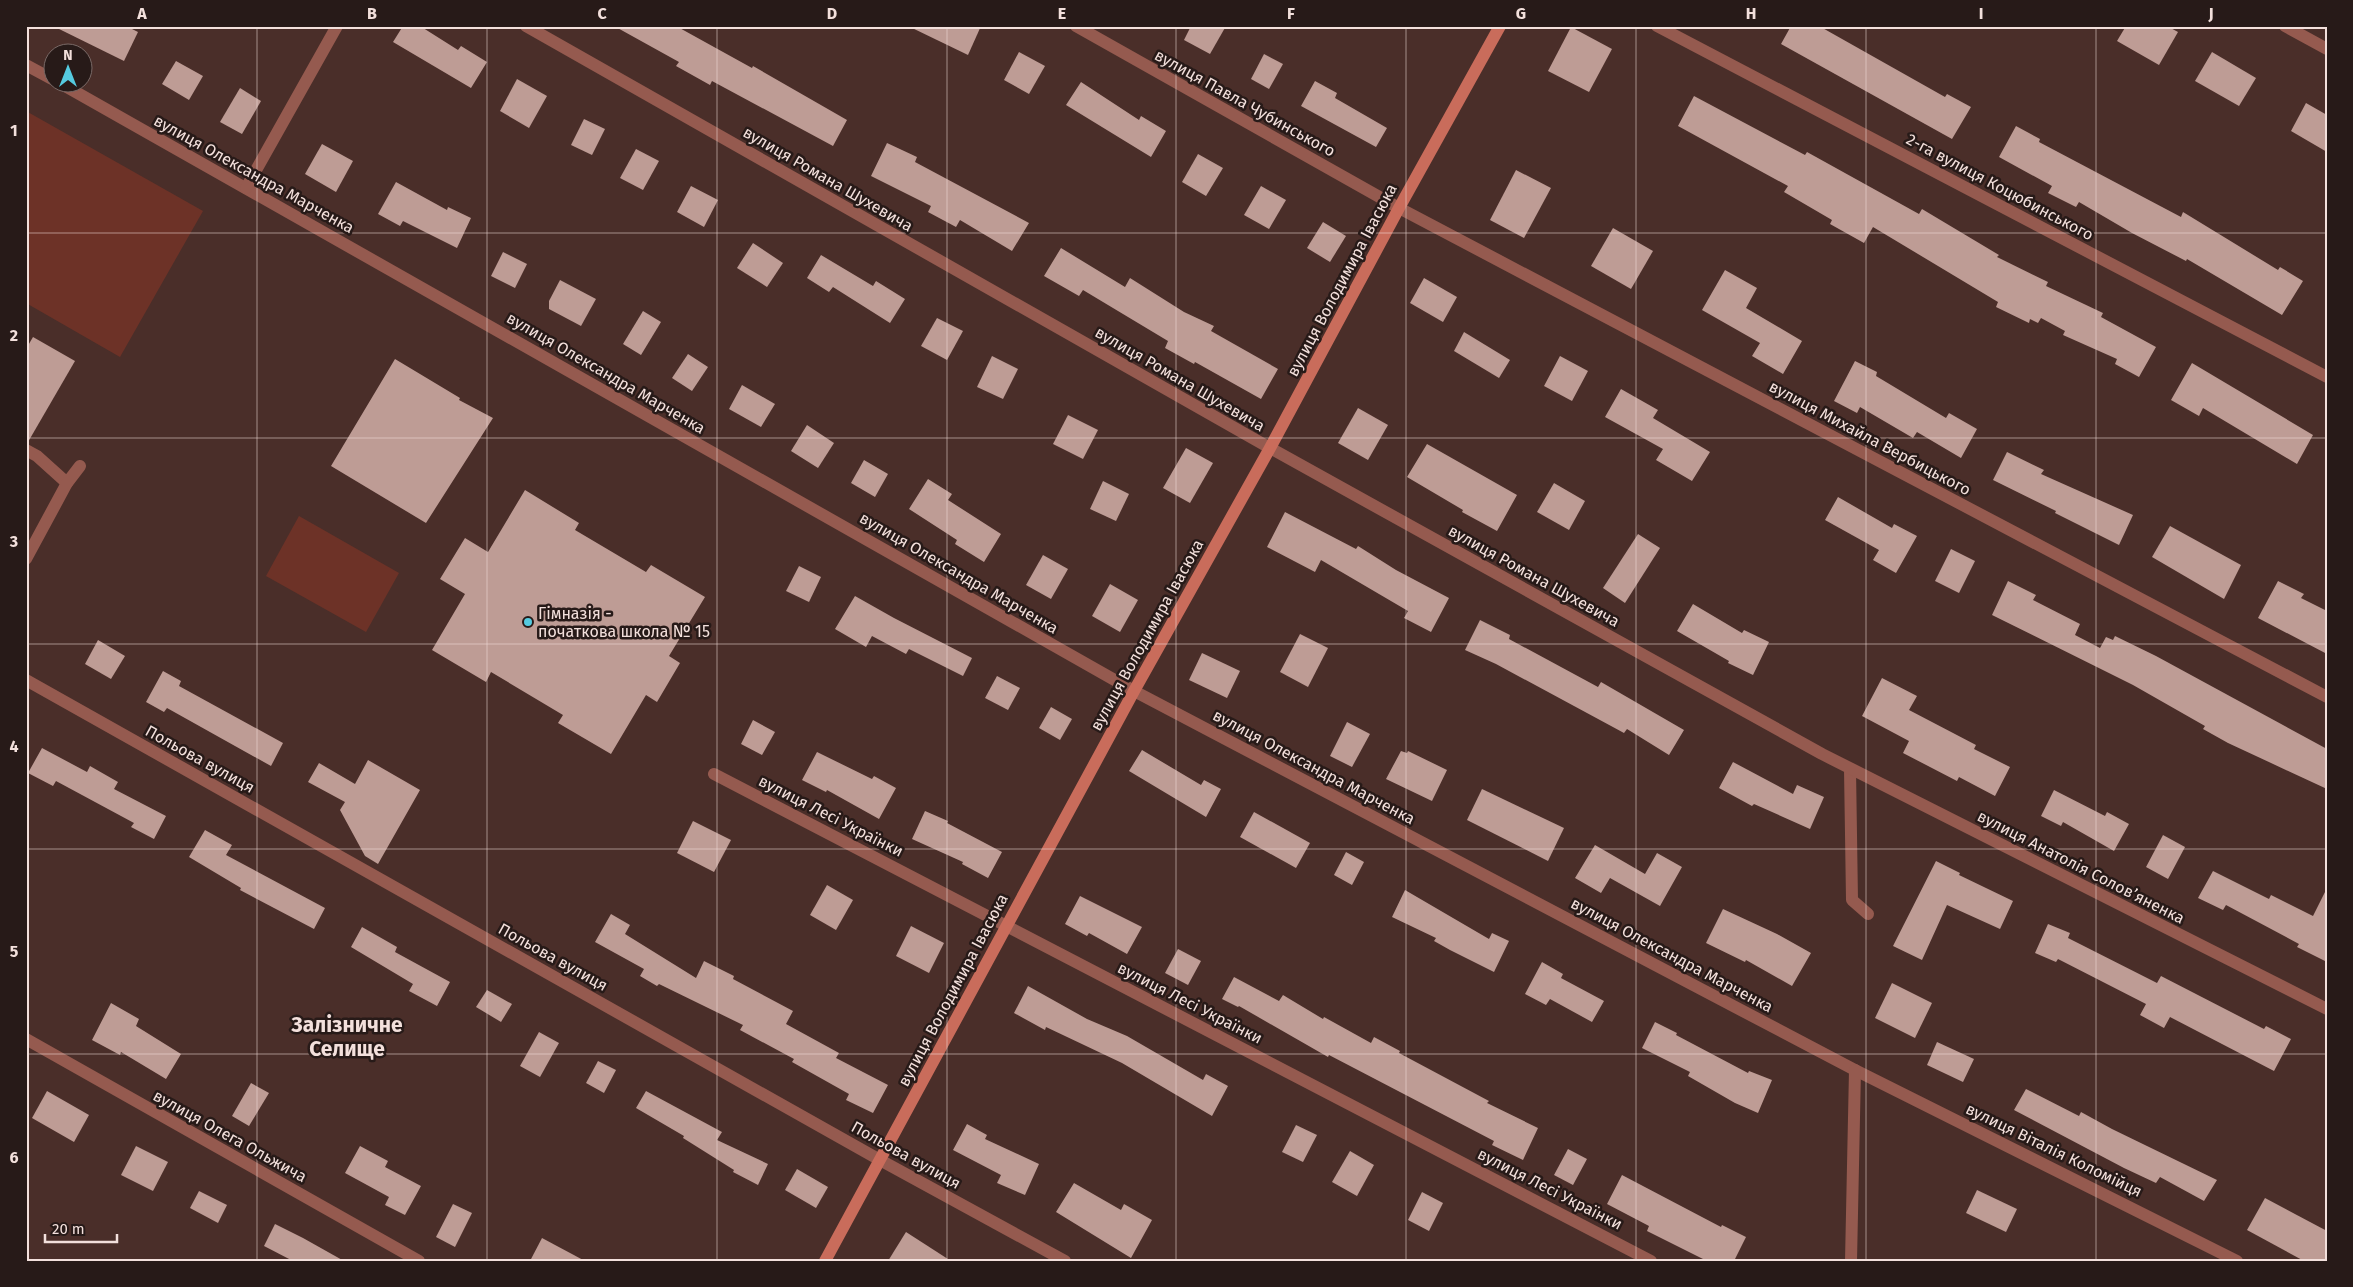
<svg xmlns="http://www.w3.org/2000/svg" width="2353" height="1287" viewBox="0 0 2353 1287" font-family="'Fira Sans',sans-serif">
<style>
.green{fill:#6d3227}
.building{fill:#be9c95}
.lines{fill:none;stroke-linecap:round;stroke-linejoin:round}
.lane{stroke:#955a4f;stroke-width:12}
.street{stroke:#955a4f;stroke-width:12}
.secondary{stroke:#c96c5b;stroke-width:12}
.grid{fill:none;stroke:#f3e0dc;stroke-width:1;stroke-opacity:0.55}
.poi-dot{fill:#55cadf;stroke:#271a18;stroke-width:2}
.labels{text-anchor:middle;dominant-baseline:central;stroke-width:5;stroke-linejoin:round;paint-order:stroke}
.street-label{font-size:16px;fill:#f3e0dc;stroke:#271a18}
.poi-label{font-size:16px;fill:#f3e0dc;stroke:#271a18;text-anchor:start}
.district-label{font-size:21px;font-weight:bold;fill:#f3e0dc;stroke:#271a18}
.neatline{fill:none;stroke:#f3e0dc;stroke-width:2}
.grid-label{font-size:16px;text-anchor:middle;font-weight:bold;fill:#f3e0dc}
</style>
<rect width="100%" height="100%" fill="#4a2e29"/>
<!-- green -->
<g class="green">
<path d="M26 111 203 211 120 357 26 303Z"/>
<path d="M299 516 399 573 366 632 266 576Z"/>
</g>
<!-- building -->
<g class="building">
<path d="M53 26H126L138 32 124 61Z"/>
<path d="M403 26H420L458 50 461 46 487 62 471 88 393 42Z"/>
<path d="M614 26H676L752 68 753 66 847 120 833 146 712 81 710 85 676 66 679 62Z"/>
<path d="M908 26H981L968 55Z"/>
<path d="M1191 26H1226L1210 54 1184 40Z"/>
<path d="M1791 26H1819L1945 97 1947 94 1971 107 1952 139 1781 44Z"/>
<path d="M2126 26H2167L2178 32 2159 65 2117 41Z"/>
<path d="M1571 27 1612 49 1589 92 1548 71Z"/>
<path d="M1019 52 1045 66 1029 94 1004 80Z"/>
<path d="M2212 52 2256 78 2239 106 2195 81Z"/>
<path d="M1264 54 1283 64 1269 89 1251 79Z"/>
<path d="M176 61 203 76 189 100 162 84Z"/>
<path d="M517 79 547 96 529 128 500 111Z"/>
<path d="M1315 81 1337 93 1335 98 1387 128 1376 147 1301 106Z"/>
<path d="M1081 82 1139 120 1141 116 1166 131 1151 157 1066 105Z"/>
<path d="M240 88 261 101 242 134 220 122Z"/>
<path d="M1694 96 1805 155 1807 152 1919 214 1922 209 1999 255 1997 257 2048 282 2046 286 2103 313 2101 317 2156 347 2139 377 2115 364 2117 359 2063 335 2065 331 2041 318 2038 323 2030 319 2029 323 1996 307 1998 302 1873 227 1864 243 1830 224 1832 220 1784 192 1788 186 1678 126Z"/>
<path d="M2306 103 2327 115V152L2291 131Z"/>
<path d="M584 119 605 129 592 155 571 145Z"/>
<path d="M2016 126 2040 139 2039 142 2181 217 2183 212 2278 270 2280 267 2303 281 2282 315 2187 259 2186 261 2132 233 2079 202 2076 207 2048 193 2052 186 1999 157Z"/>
<path d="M887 143 917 157 915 162 1029 223 1012 251 960 220 956 227 928 212 931 206 871 176Z"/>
<path d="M322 144 353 161 336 192 305 174Z"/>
<path d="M636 149 659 161 643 190 620 178Z"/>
<path d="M1198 154 1223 168 1206 196 1182 182Z"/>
<path d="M1516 170 1551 188 1524 238 1490 220Z"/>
<path d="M396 182 447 210 448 207 471 218 457 248 403 221 400 226 378 214Z"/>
<path d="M691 186 718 200 704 227 677 212Z"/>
<path d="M1261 186 1286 200 1269 229 1244 215Z"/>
<path d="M1323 222 1346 236 1330 262 1307 248Z"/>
<path d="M1613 228 1653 251 1631 289 1591 266Z"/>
<path d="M753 243 783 263 767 287 737 268Z"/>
<path d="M1061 248 1125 287 1130 278 1184 312 1214 326 1211 331 1278 369 1261 399 1195 362 1194 364 1165 348 1168 341 1083 290 1079 296 1044 276Z"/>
<path d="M503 252 527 264 515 288 491 276Z"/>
<path d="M821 255 873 286 876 281 905 299 890 323 833 287 829 292 807 278Z"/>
<path d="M1725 270 1757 288 1746 308 1802 341 1783 374 1752 356 1760 343 1702 310Z"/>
<path d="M1424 278 1457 297 1443 322 1410 303Z"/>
<path d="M560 280 596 299 581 326 549 309V301Z"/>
<path d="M643 311 661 322 641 355 623 344Z"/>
<path d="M937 318 963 331 947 360 921 346Z"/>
<path d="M1464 332 1510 360 1499 378 1454 351Z"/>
<path d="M33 337 75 361 28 442 26 349Z"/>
<path d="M688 354 708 367 692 391 672 378Z"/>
<path d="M992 356 1018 369 1003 399 977 387Z"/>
<path d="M1560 356 1588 371 1572 401 1544 386Z"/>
<path d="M395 359 460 398 459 400 493 418 426 523 331 466Z"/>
<path d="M1855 361 1877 372 1876 376 1946 418 1949 413 1977 429 1961 458 1917 432 1913 438 1860 407 1857 413 1834 401Z"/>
<path d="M2192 363 2313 435 2297 464 2203 408 2199 416 2171 400Z"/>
<path d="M742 385 775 404 761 427 729 409Z"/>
<path d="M1621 389 1658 410 1653 418 1710 452 1692 481 1656 460 1663 449 1605 417Z"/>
<path d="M1358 408 1388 425 1368 460 1338 443Z"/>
<path d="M1068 415 1098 430 1083 459 1053 444Z"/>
<path d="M807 425 834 443 818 468 791 451Z"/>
<path d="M1427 444 1517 495 1497 531 1462 512 1463 510 1407 477Z"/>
<path d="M1186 448 1213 463 1190 503 1163 488Z"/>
<path d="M2007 452 2044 470 2041 474 2133 515 2119 545 2055 513 2056 511 1993 480Z"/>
<path d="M864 460 888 474 875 497 851 483Z"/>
<path d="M928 479 952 494 948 500 1001 534 984 562 955 544 957 540 909 509Z"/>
<path d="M1103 481 1129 494 1116 521 1090 509Z"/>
<path d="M1554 483 1585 501 1569 530 1537 512Z"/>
<path d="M525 490 579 523 575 530 646 572 651 565 705 597 669 656 680 663 657 702 646 695 611 754 558 723 563 715 491 672 486 682 432 650 465 594 440 579 465 538 488 552Z"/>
<path d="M1838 497 1892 528 1894 524 1917 536 1896 573 1873 560 1879 550 1825 520Z"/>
<path d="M1285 512 1356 549 1358 546 1396 570 1449 598 1431 632 1404 618 1408 611 1321 560 1315 572 1267 547Z"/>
<path d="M2170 526 2241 565 2224 599 2152 557Z"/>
<path d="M1638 534 1660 548 1625 603 1603 588Z"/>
<path d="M1951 549 1975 561 1959 593 1935 581Z"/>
<path d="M1043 555 1068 569 1051 599 1026 585Z"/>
<path d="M799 566 821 577 809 602 786 591Z"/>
<path d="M2008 581 2036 595 2033 600 2080 624 2075 635 2100 648 2106 637 2113 640 2115 636 2156 656 2327 749V789L2228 743 2203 729 2205 726 2133 685 1992 615Z"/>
<path d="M2278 581 2304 594 2301 598 2327 611V654L2258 618Z"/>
<path d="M1110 584 1138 600 1120 632 1092 616Z"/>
<path d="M855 596 894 618 972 658 963 676 909 649 906 654 872 636 866 647 835 629Z"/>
<path d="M1693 604 1742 633 1744 630 1769 642 1753 675 1728 663 1729 661 1677 631Z"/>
<path d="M1480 620 1510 635 1509 639 1598 687 1601 682 1684 730 1669 755 1627 729 1624 733 1496 664 1465 650Z"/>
<path d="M1300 634 1328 648 1308 687 1280 672Z"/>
<path d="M98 640 125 656 111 679 85 664Z"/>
<path d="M1202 653 1240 671 1227 698 1189 680Z"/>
<path d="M163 671 181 681 179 686 283 743 271 766 167 708 164 712 146 702Z"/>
<path d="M997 676 1020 688 1008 710 985 698Z"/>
<path d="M1882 678 1917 696 1909 710 1976 745 1974 749 2010 767 1995 796 1959 777 1957 781 1903 753 1909 741 1862 716Z"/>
<path d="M1051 707 1072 719 1060 740 1039 728Z"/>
<path d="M753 720 775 732 762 755 741 744Z"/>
<path d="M1347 722 1370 734 1352 767 1330 756Z"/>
<path d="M42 748 87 772 90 766 118 782 114 789 166 816 154 839 131 827 134 823 56 781 53 786 28 773Z"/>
<path d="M1142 750 1201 785 1204 780 1221 789 1206 817 1129 771Z"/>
<path d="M1401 751 1407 753 1408 751 1447 770 1432 801 1386 779Z"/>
<path d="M817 752 872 779 874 776 896 788 879 819 827 790 826 792 802 780Z"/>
<path d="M368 760 420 790 378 864 365 856 340 810 345 802 308 782 319 763 355 784Z"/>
<path d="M1733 762 1793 794 1797 785 1824 797 1810 829 1754 804 1752 806 1719 788Z"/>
<path d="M1482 789 1564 828 1548 861 1467 820Z"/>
<path d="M2054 790 2105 816 2107 812 2129 824 2114 851 2063 822 2061 826 2041 816Z"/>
<path d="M925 811 948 821 947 823 1002 852 988 878 962 864 963 862 912 839Z"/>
<path d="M1254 812 1310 843 1296 868 1240 837Z"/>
<path d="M693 821 731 840 714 872 677 853Z"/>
<path d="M205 830 232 845 226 855 325 908 314 929 240 890 241 888 189 857Z"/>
<path d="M2163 835 2185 847 2168 879 2146 867Z"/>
<path d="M1595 845 1645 874 1657 853 1682 867 1660 906 1610 878 1601 893 1575 878Z"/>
<path d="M1346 852 1364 862 1352 885 1334 875Z"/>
<path d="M1936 861 1960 873 1959 875 2013 901 2000 929 1947 905 1922 960 1893 946Z"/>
<path d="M2213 871 2269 899 2271 895 2313 916 2327 888V962L2297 947 2299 944 2226 905 2223 910 2198 898Z"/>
<path d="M827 885 853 900 836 930 810 915Z"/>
<path d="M1405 890 1489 939 1492 933 1509 941 1494 972 1450 950 1434 941 1436 938 1392 917Z"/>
<path d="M1080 896 1142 927 1127 954 1089 933 1087 936 1065 924Z"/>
<path d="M1723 909 1777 934 1811 953 1792 986 1746 960 1745 962 1706 943Z"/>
<path d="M611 914 630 925 625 934 696 978 704 961 734 976 733 979 793 1011 786 1024 839 1053 836 1058 888 1085 873 1113 846 1100 849 1094 792 1062 794 1059 740 1030 743 1025 659 984 657 986 640 976 644 969 595 942Z"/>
<path d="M2048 924 2070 933 2068 938 2157 983 2161 976 2264 1029 2266 1026 2291 1039 2274 1071 2170 1017 2164 1028 2140 1015 2146 1004 2058 959 2056 962 2035 953Z"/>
<path d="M911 926 944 943 929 973 896 956Z"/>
<path d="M362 927 397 947 395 952 450 982 437 1006 409 991 413 984 351 947Z"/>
<path d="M1178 949 1201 961 1188 985 1165 973Z"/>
<path d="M1542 962 1563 974 1561 978 1604 1001 1592 1022 1550 999 1546 1005 1525 994Z"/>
<path d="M1234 977 1279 1001 1283 995 1323 1019 1324 1017 1371 1043 1374 1037 1400 1051 1399 1053 1489 1101 1487 1103 1538 1128 1523 1160 1492 1145 1494 1141 1329 1055 1328 1057 1239 1006 1238 1007 1222 999Z"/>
<path d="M1892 983 1932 1003 1915 1038 1875 1018Z"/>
<path d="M1028 986 1087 1019 1127 1036 1203 1080 1206 1074 1228 1086 1212 1116 1122 1063 1046 1027 1045 1030 1014 1013Z"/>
<path d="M487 990 512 1004 501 1022 476 1007Z"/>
<path d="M111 1003 139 1019 136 1026 181 1054 166 1079 121 1052 120 1055 92 1040Z"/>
<path d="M1655 1022 1677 1033 1676 1035 1748 1073 1749 1071 1772 1080 1758 1113 1735 1103 1688 1076 1690 1072 1642 1048Z"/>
<path d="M539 1032 559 1043 540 1077 520 1066Z"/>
<path d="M1937 1042 1974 1059 1963 1082 1927 1065Z"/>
<path d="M598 1061 616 1070 604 1093 586 1083Z"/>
<path d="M251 1083 269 1093 249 1126 232 1116Z"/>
<path d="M2026 1089 2079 1116 2081 1112 2112 1129 2217 1180 2204 1201 2160 1177 2156 1183 2124 1168 2014 1110Z"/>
<path d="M47 1091 89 1115 74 1142 32 1118Z"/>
<path d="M646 1091 722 1132 717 1140 768 1164 758 1185 733 1172 734 1170 683 1138 684 1136 636 1108Z"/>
<path d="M967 1124 987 1135 985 1139 1039 1164 1025 1195 997 1183 1001 1175 953 1150Z"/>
<path d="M1296 1125 1317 1135 1303 1162 1282 1152Z"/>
<path d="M136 1146 168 1162 153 1191 121 1175Z"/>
<path d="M360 1146 388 1161 385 1167 421 1186 405 1215 385 1205 389 1197 345 1173Z"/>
<path d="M1568 1149 1587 1159 1573 1185 1554 1175Z"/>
<path d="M1350 1151 1374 1165 1357 1196 1332 1182Z"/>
<path d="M797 1169 828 1187 816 1208 785 1190Z"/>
<path d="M1622 1175 1721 1227 1722 1225 1746 1237 1734 1261H1707L1647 1231 1649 1226 1607 1204Z"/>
<path d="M1074 1183 1121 1210 1124 1204 1152 1220 1131 1258 1056 1212Z"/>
<path d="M1977 1190 2017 1209 2006 1232 1966 1213Z"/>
<path d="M199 1191 227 1205 218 1223 190 1208Z"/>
<path d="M1422 1192 1443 1203 1429 1231 1408 1220Z"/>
<path d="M2265 1198 2327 1231V1261H2304L2247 1230Z"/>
<path d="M453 1204 472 1213 455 1247 436 1237Z"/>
<path d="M275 1224 303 1238 344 1261H293L264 1246Z"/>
<path d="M906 1232 951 1261H888Z"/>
<path d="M542 1238 585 1261H530Z"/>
</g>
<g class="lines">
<!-- lane -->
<g class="lane">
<path d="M26 450 37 456 67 483"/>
<path d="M1850 769 1852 900 1868 914"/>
</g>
<!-- street -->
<g class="street">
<path d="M526 26 1270 448 1822 754 2327 1009"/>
<path d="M1076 26 1399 208 2327 697"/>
<path d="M1657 26 2327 377"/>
<path d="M2285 26 2327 49"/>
<path d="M26 65 52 79"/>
<path d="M58 82 1134 691 1855 1070 2237 1261"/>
<path d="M246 188 337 26"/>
<path d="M26 559 67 483 80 466"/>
<path d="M26 680 880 1160 1065 1261"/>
<path d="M714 774 1651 1261"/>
<path d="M26 1039 419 1261"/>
<path d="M1851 1261 1855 1070"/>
</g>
<!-- secondary -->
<path class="secondary" d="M825 1261 1134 691 1270 448 1399 208 1500 26"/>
</g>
<!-- grid -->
<path class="grid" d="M257 26V1261M487 26V1261M717 26V1261M947 26V1261M1176 26V1261M1406 26V1261M1636 26V1261M1866 26V1261M2096 26V1261M26 233H2327M26 438H2327M26 644H2327M26 849H2327M26 1054H2327"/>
<!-- markers -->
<circle class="poi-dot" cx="528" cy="622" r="5"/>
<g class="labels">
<!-- street labels -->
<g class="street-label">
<text transform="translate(1245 103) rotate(29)">вулиця Павла Чубинського</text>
<text transform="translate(254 174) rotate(29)">вулиця Олександра Марченка</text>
<text transform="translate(828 179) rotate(30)">вулиця Романа Шухевича</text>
<text transform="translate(2000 187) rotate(28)">2-га вулиця Коцюбинського</text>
<text transform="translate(1342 280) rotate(-62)">вулиця Володимира Івасюка</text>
<text transform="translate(606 373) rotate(30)">вулиця Олександра Марченка</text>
<text transform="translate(1180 379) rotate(30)">вулиця Романа Шухевича</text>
<text transform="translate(1870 438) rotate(28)">вулиця Михайла Вербицького</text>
<text transform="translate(959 573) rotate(30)">вулиця Олександра Марченка</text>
<text transform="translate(1534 576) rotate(29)">вулиця Романа Шухевича</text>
<text transform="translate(1147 635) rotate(-61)">вулиця Володимира Івасюка</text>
<text transform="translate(200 759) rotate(29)">Польова вулиця</text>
<text transform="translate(1314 767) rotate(28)">вулиця Олександра Марченка</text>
<text transform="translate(831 816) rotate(27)">вулиця Лесі Українки</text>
<text transform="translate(2081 867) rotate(27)">вулиця Анатолія Соловʼяненка</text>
<text transform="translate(1672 955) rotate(28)">вулиця Олександра Марченка</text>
<text transform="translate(553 957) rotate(29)">Польова вулиця</text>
<text transform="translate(953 990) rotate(-62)">вулиця Володимира Івасюка</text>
<text transform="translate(1190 1003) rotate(27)">вулиця Лесі Українки</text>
<text transform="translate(230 1136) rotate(29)">вулиця Олега Ольжича</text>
<text transform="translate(2054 1150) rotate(26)">вулиця Віталія Коломійця</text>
<text transform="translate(906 1155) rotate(29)">Польова вулиця</text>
<text transform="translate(1550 1189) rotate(27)">вулиця Лесі Українки</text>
</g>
<!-- poi labels -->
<g class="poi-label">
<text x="538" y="613">Гімназія -<tspan x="538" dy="18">початкова школа № 15</tspan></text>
</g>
<!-- district labels -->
<g class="district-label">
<text x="347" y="1025">Залізничне<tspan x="347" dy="24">Селище</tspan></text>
</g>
</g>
<!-- border -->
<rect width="2353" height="1287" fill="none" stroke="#271a18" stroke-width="55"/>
<!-- north arrow -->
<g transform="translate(68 68)"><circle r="24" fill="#271a18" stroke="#796966"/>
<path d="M0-4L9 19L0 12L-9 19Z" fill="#55cadf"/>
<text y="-8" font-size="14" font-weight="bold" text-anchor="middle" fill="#f3e0dc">N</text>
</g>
<!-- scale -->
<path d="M45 1234v8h72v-8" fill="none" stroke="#f3e0dc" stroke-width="2.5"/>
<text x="52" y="1234" font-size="15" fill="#f3e0dc" stroke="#271a18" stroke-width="4" paint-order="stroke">20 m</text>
<rect x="28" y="28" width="2298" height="1232" class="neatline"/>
<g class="grid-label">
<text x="142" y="19">A</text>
<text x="372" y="19">B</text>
<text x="602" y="19">C</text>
<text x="832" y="19">D</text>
<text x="1062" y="19">E</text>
<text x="1291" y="19">F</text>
<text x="1521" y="19">G</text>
<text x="1751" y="19">H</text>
<text x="1981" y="19">I</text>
<text x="2211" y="19">J</text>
<text x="14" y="136">1</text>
<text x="14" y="341">2</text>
<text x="14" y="547">3</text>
<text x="14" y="752">4</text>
<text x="14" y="957">5</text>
<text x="14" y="1163">6</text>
</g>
</svg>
